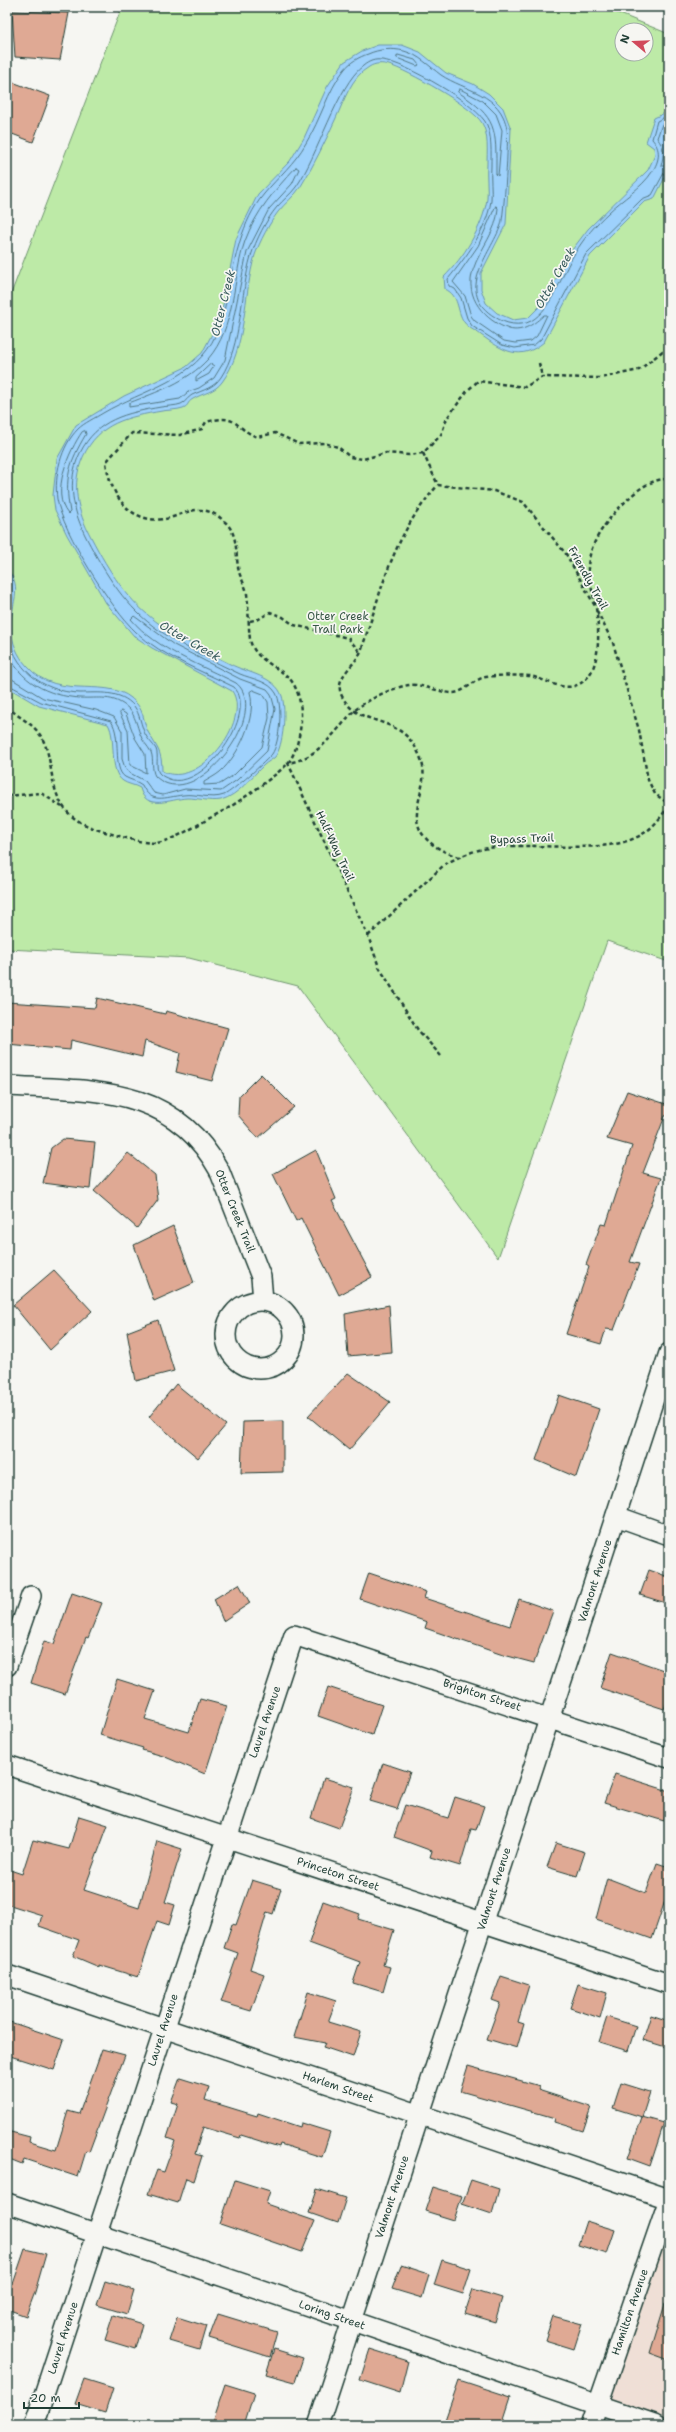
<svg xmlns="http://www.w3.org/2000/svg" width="676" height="2432" viewBox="0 0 676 2432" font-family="'Shantell Sans',sans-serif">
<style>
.built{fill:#efdfd6}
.green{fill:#bdeaa7;stroke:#6e946e;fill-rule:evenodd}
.water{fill:#9ed1fc;stroke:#6b96ac}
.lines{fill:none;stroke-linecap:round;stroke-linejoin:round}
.shore{stroke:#527884;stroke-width:1}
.building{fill:#dfa994;stroke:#1f3d34}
.street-casing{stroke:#1f3d34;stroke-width:22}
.path{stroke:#1f3d34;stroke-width:2.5;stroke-dasharray:4 3;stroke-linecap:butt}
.street{stroke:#f6f6f2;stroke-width:19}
.labels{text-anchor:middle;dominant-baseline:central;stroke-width:3.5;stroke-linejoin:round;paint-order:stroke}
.street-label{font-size:11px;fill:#1f3d34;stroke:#f6f6f2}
.park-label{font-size:11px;fill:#375745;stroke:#f6f6f2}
.water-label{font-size:12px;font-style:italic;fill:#385b5c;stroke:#f6f6f2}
</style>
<rect width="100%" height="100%" fill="#f6f6f2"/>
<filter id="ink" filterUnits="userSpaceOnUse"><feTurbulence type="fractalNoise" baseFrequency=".025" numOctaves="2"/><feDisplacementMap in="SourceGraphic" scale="8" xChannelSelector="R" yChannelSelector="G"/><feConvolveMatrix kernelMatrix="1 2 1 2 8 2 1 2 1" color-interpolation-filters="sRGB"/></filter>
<g filter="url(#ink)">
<!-- built -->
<path class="built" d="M669 2199V2425H657L598 2405Z"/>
<!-- green -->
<path class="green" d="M122 7H603L669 34V962L607 941 498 1258 298 986 189 958 7 949V304ZM622 30H646V54H622Z"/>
<!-- water -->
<path class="water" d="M378 45H402L420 52 446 73 473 84 489 94 503 108 511 129 506 224 481 273V289L486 303 497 313 513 320 528 318 542 304 572 250 588 229 648 170 655 155 654 148 646 142 654 118 669 111V169L654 199 644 202 590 256 544 342C520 362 503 351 481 335 475 330 469 329 464 322 456 310 460 296 445 289L444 277C463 258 483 227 487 199 488 188 486 176 487 164 487 152 489 135 482 123 473 107 407 70 389 65 382 63 375 63 369 67 351 77 344 101 336 118 325 142 314 165 301 186 295 196 285 203 278 212 269 224 260 241 255 255 243 294 247 349 222 382 215 392 203 393 193 399 186 403 190 405 183 408 177 410 168 410 162 411 128 417 99 422 83 457 71 484 77 511 91 537 130 612 157 627 230 664 247 673 275 676 282 696 286 709 284 745 275 757 272 760 267 762 264 765 251 777 239 795 221 800 210 802 199 798 187 798 170 799 146 812 140 788 135 785 127 784 123 781 108 771 117 739 108 724L39 706 7 687V570C25 586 9 609 11 628 12 642 17 655 27 666 59 704 112 672 137 704 144 712 144 724 148 732 157 748 162 751 162 771 199 791 252 720 232 691L152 648 134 636 106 603 67 535 55 510 53 495 57 459 76 425 124 396 186 367 202 353 211 336 223 305 236 239 258 194 290 161 304 138 327 87 344 62 362 51Z"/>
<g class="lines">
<!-- shore -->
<g class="shore">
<path d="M398 55 415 60 419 65 417 66 397 58Z"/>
<path d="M460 89 483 101 496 114 502 130 498 176 496 174C496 129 498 118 458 92Z"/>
<path d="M669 121 662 124 657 138C665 148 664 154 661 166H669"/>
<path d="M296 167 299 169 292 184 269 209 247 252 225 360 214 378 199 388 188 392 180 399 129 407V403C157 392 187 382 208 359 236 327 232 279 245 241 256 211 275 190 296 167Z"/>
<path d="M496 206 498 208C497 232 480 248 473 270 464 297 485 321 509 329 523 333 535 323 544 315H547L537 336 531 341 515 343 504 341 475 321 471 316 465 296 453 282 478 246Z"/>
<path d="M211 364 214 366 209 374 196 381V378Z"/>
<path d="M85 431 86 434C69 463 64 478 70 512L68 514C50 493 69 451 82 432Z"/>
<path d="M7 577 12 597 7 623"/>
<path d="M7 630C13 668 41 692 80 693 99 693 120 690 134 706 140 714 141 726 145 734 148 740 153 744 156 749 159 756 155 768 159 773 161 776 167 778 169 779 204 792 259 713 234 687 202 671 163 657 136 632 112 610 62 531 57 499 54 476 61 446 78 429 84 423 95 418 103 413 142 390 197 380 216 334 229 304 230 272 240 241 245 225 253 207 264 194 278 177 295 163 306 143 321 119 327 92 344 70 350 62 359 57 368 54 379 49 392 48 404 51 419 55 429 66 441 75 465 91 501 93 507 129 509 138 504 217 501 225 490 255 454 292 495 317 505 324 520 327 531 321 553 308 562 273 575 253 584 238 596 224 608 213 622 199 642 188 652 172 660 160 661 149 652 139L657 121 669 115"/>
<path d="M7 650C18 681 48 696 80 698 99 699 113 694 129 709 135 715 137 726 140 734 142 741 148 746 151 752 154 760 151 769 155 776 195 816 273 712 236 683 201 665 157 650 131 619L134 616 174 645 240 679 267 689 271 694 275 709 267 751 237 780 221 791 185 789 163 795 154 793 145 781 128 772 125 768 122 759V731L114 717 96 710 43 698 12 679H7"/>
<path d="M7 684 41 702 111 721C122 736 112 769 125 777 130 780 137 781 142 785 151 805 165 797 183 795 196 793 211 800 224 795 233 791 266 761 272 754 280 742 283 705 276 693 269 681 252 679 240 674 213 661 185 648 160 631 126 608 106 575 87 539 73 512 66 482 80 453 97 419 126 413 161 407 167 406 176 406 181 404 186 402 188 397 192 395 203 390 214 388 221 377 242 345 240 294 251 256 256 240 266 220 277 207 283 200 291 194 296 187 317 158 338 84 363 66 369 61 375 59 382 60 404 62 479 105 487 125 492 138 491 152 491 166 490 177 492 190 491 201 486 231 466 257 448 279L449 286 455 289 461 298 467 318 472 326 502 345 515 348 534 345 541 339 586 254 642 199 652 195 664 173 669 171"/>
<path d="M253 690 263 694 268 702 269 718 262 747 234 775 220 784 204 785V782C209 779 215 776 220 772 239 755 257 717 250 692Z"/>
<path d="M121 711 126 714 135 738 145 754 146 773 130 765 128 730 120 714Z"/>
</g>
</g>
<!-- building -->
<g class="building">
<path d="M12 11 69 13 60 60 15 57Z"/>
<path d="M7 80 50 96 33 142 7 132Z"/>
<path d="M97 998 165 1014 166 1011 228 1028 212 1081 176 1072 180 1053 145 1041 142 1057 71 1040 70 1050 7 1044V1002L95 1008Z"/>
<path d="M261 1074 294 1107 258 1138 238 1115 239 1096Z"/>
<path d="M627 1091 669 1105V1115L665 1116 643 1173 661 1178 630 1262 639 1264 614 1330 606 1329 601 1344 566 1334 589 1267 586 1265 601 1224 606 1225 632 1146 607 1139Z"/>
<path d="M63 1139 95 1142 90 1189 43 1183 51 1148Z"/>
<path d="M316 1150 336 1199 332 1201 372 1277 339 1295 301 1218 296 1221 273 1174Z"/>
<path d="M128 1153 155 1175 158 1200 137 1228 94 1191Z"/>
<path d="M173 1226 194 1283 154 1301 134 1245Z"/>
<path d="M54 1270 92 1311 50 1350 13 1305Z"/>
<path d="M389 1305 392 1352 348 1356 345 1314Z"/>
<path d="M158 1320 174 1371 136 1381 127 1332Z"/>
<path d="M348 1373 390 1402 349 1450 308 1416Z"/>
<path d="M176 1384 226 1425 198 1458 149 1417Z"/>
<path d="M559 1395 599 1409 576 1477 536 1460Z"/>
<path d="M283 1421V1472L241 1473 243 1422Z"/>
<path d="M649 1570 669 1577V1604L640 1595Z"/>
<path d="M369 1573 426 1592 424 1598 510 1626 519 1599 553 1611 534 1663 500 1654 425 1628 427 1622 360 1599Z"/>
<path d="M239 1584 250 1603 223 1621 214 1599Z"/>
<path d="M72 1593 102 1603 88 1638 86 1637 65 1694 31 1683 44 1641 54 1644Z"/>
<path d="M612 1652 669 1672V1697L664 1709 600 1688Z"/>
<path d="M117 1679 155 1691 145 1719 189 1732 200 1699 227 1706 205 1774 163 1756 142 1750 143 1748 100 1735Z"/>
<path d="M328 1687 382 1705 372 1735 318 1716Z"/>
<path d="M383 1763 410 1772 397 1809 370 1801Z"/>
<path d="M615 1774 669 1791V1802L664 1821 604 1803Z"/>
<path d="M324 1778 354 1787 339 1828 311 1818Z"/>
<path d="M455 1797 484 1806 476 1830 471 1829 460 1866 430 1857 432 1851 394 1837 405 1805 448 1818Z"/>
<path d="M79 1816 108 1825 84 1890 139 1908 157 1841 182 1849 165 1902 175 1905 169 1925 157 1921 138 1977 99 1965V1967L73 1956 79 1940 39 1926 42 1915 7 1904V1869L22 1874 33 1840 69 1849Z"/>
<path d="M556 1843 585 1852 577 1876 547 1867Z"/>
<path d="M657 1863 669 1867V1889L652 1939 596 1919 607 1878 646 1893Z"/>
<path d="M252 1880 281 1889 273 1914 267 1912 250 1969 264 1974 251 2011 221 2002 238 1953 224 1948 232 1924 236 1925Z"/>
<path d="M323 1901 360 1914 358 1919 394 1930 383 1965 390 1967 383 1992 353 1983 360 1962 309 1943Z"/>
<path d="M501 1976 529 1985 518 2022 524 2024 517 2048 487 2039 500 2003 492 2000Z"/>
<path d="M578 1984 607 1993 600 2018 570 2008Z"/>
<path d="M308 1992 336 2001 328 2022 361 2032 353 2057 323 2047 325 2043 294 2037Z"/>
<path d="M651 2015 669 2021V2048L643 2040Z"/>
<path d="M607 2017 636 2026 628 2051 599 2042Z"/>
<path d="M7 2021 64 2040 54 2070 7 2055Z"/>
<path d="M102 2049 125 2055 89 2152 86 2151 78 2177 24 2159 22 2164 7 2158V2131L30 2137 29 2142 56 2150 68 2111 79 2114Z"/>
<path d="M468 2066 540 2086 538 2090 591 2107 583 2131 554 2122 555 2118 460 2091Z"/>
<path d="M180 2078 209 2087 205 2100 257 2116 258 2113 300 2127 301 2123 330 2132 322 2157 280 2144 279 2147 241 2135 240 2138 203 2127 195 2154 202 2156 194 2181 186 2178 178 2203 148 2194 157 2170 164 2172 175 2141 167 2138 178 2104 171 2102Z"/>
<path d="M621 2083 650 2092 642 2117 613 2108Z"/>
<path d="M642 2117 664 2123 650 2166 628 2158Z"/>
<path d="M235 2180 270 2191 266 2204 315 2221 302 2252 220 2224Z"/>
<path d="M471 2180 499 2189 492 2214 462 2204Z"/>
<path d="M433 2187 462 2196 454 2220 425 2211Z"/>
<path d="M317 2189 346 2198 338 2223 309 2213Z"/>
<path d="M586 2221 615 2230 607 2254 578 2245Z"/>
<path d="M25 2249 46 2254 35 2292 26 2316 7 2309V2282L13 2284Z"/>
<path d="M442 2260 471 2269 463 2294 434 2285Z"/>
<path d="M401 2265 429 2274 422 2298 392 2289Z"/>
<path d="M105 2281 134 2290 127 2314 97 2305Z"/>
<path d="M473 2289 502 2298 495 2322 465 2313Z"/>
<path d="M665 2304H669V2360L650 2353Z"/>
<path d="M218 2314 277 2332 270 2357 209 2338Z"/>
<path d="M113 2315 142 2324 135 2349 105 2340Z"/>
<path d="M553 2316 582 2324 574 2349 545 2340Z"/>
<path d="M177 2317 206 2326 199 2350 169 2341Z"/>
<path d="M274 2349 303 2358 295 2382 266 2374Z"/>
<path d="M370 2349 408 2361 400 2393 360 2380Z"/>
<path d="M84 2379 113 2388 105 2413 75 2404Z"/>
<path d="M459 2380 511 2397 502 2425H460L445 2420Z"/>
<path d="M225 2384 254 2393 244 2425H211Z"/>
</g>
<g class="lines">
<defs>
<g id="street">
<path d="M7 1086C92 1091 172 1084 219 1170L261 1277 263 1300"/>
<circle cx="260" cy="1335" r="34"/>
<path d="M616 1516 669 1535"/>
<path d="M7 1666 31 1596"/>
<path d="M7 1765 669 1984"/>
<path d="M7 1975 669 2199"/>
<path d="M7 2203 657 2425"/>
<path d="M34 2425 294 1635 669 1758"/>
<path d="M318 2425 669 1353"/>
<path d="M591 2425 669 2199"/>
</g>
</defs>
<!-- street casing -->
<use href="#street" class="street-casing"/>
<!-- path -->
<g class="path">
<path d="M539 363 542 377"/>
<path d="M423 453 438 485"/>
<path d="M597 611 613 643 639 730 648 780 655 794 669 804"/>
<path d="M250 621 259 619 270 612 283 617 294 625 348 638 360 652"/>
<path d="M7 706C18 718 34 723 42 738 50 753 50 769 54 785 63 821 87 827 119 836 130 839 144 843 155 843 173 842 203 821 221 812 231 808 284 770 289 762 303 741 307 697 289 678 276 665 253 659 250 639 248 624 249 609 247 594 246 586 241 579 239 572 235 556 239 534 225 522 218 515 211 511 201 510 189 509 177 517 165 519 129 524 110 494 106 462L132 433 180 435 202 429 206 422C239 413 232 427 257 437L275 433 299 444 324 443 338 447 350 457 363 459 386 453 409 455 423 453 441 435 447 418 468 390 478 381 525 387 542 377 601 378 639 370 669 346"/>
<path d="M7 796 41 793 62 807"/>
<path d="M459 857C439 851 415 838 417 813 418 795 428 778 421 759 403 711 361 730 343 698 331 678 355 667 361 651 383 587 391 538 438 485L494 491 523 502 566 554 595 606"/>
<path d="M368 936 445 864C455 859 467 853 479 850 525 838 607 859 644 833 654 827 662 815 669 806"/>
<path d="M441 1056 418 1030 379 967 368 936 288 763C311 759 324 745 339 728 344 723 349 715 355 710 369 699 391 688 409 685 420 683 440 693 453 693 463 693 473 681 482 678 490 675 522 675 530 676 549 680 569 697 587 678 601 662 599 628 596 608 594 595 589 582 588 569 588 543 609 517 627 500 638 489 653 478 669 479"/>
</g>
<!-- street -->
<use href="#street" class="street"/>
</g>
</g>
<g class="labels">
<!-- street labels -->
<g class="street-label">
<text transform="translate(588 578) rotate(61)">Friendly Trail</text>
<text transform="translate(522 839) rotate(-2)">Bypass Trail</text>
<text transform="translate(335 846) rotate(65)">Half-Way Trail</text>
<text transform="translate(235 1211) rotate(68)">Otter Creek Trail</text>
<text transform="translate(595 1581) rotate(-72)">Valmont Avenue</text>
<text transform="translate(482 1695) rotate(18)">Brighton Street</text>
<text transform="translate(265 1722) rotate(-71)">Laurel Avenue</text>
<text transform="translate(338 1874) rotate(18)">Princeton Street</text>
<text transform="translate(494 1889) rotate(-72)">Valmont Avenue</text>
<text transform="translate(163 2030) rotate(-72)">Laurel Avenue</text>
<text transform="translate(338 2087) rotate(19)">Harlem Street</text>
<text transform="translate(392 2197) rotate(-72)">Valmont Avenue</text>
<text transform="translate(630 2312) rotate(-71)">Hamilton Avenue</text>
<text transform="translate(332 2315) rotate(19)">Loring Street</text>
<text transform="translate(63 2338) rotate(-72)">Laurel Avenue</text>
</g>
<!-- park labels -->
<g class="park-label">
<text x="338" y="616">Otter Creek<tspan x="338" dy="13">Trail Park</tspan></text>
</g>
<!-- water labels -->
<g class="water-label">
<text transform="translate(555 278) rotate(-60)">Otter Creek</text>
<text transform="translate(223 303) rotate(-76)">Otter Creek</text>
<text transform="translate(190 641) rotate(30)">Otter Creek</text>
</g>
</g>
<!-- margin -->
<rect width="676" height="2432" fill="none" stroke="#f6f6f2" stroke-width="24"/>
<rect x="12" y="12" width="652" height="2408" fill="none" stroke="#1f3d34" stroke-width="1.5" filter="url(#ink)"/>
<!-- north arrow -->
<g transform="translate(634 42) rotate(289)"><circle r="19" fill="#f6f6f2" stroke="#a0aca6"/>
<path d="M0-3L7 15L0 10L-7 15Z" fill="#d1495b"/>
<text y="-6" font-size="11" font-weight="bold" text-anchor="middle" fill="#1f3d34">N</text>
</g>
<!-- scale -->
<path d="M24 2402v6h55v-6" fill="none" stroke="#1f3d34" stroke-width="2"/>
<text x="30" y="2402" font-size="12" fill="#1f3d34" stroke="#f6f6f2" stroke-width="3" paint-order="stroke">20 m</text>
</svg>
